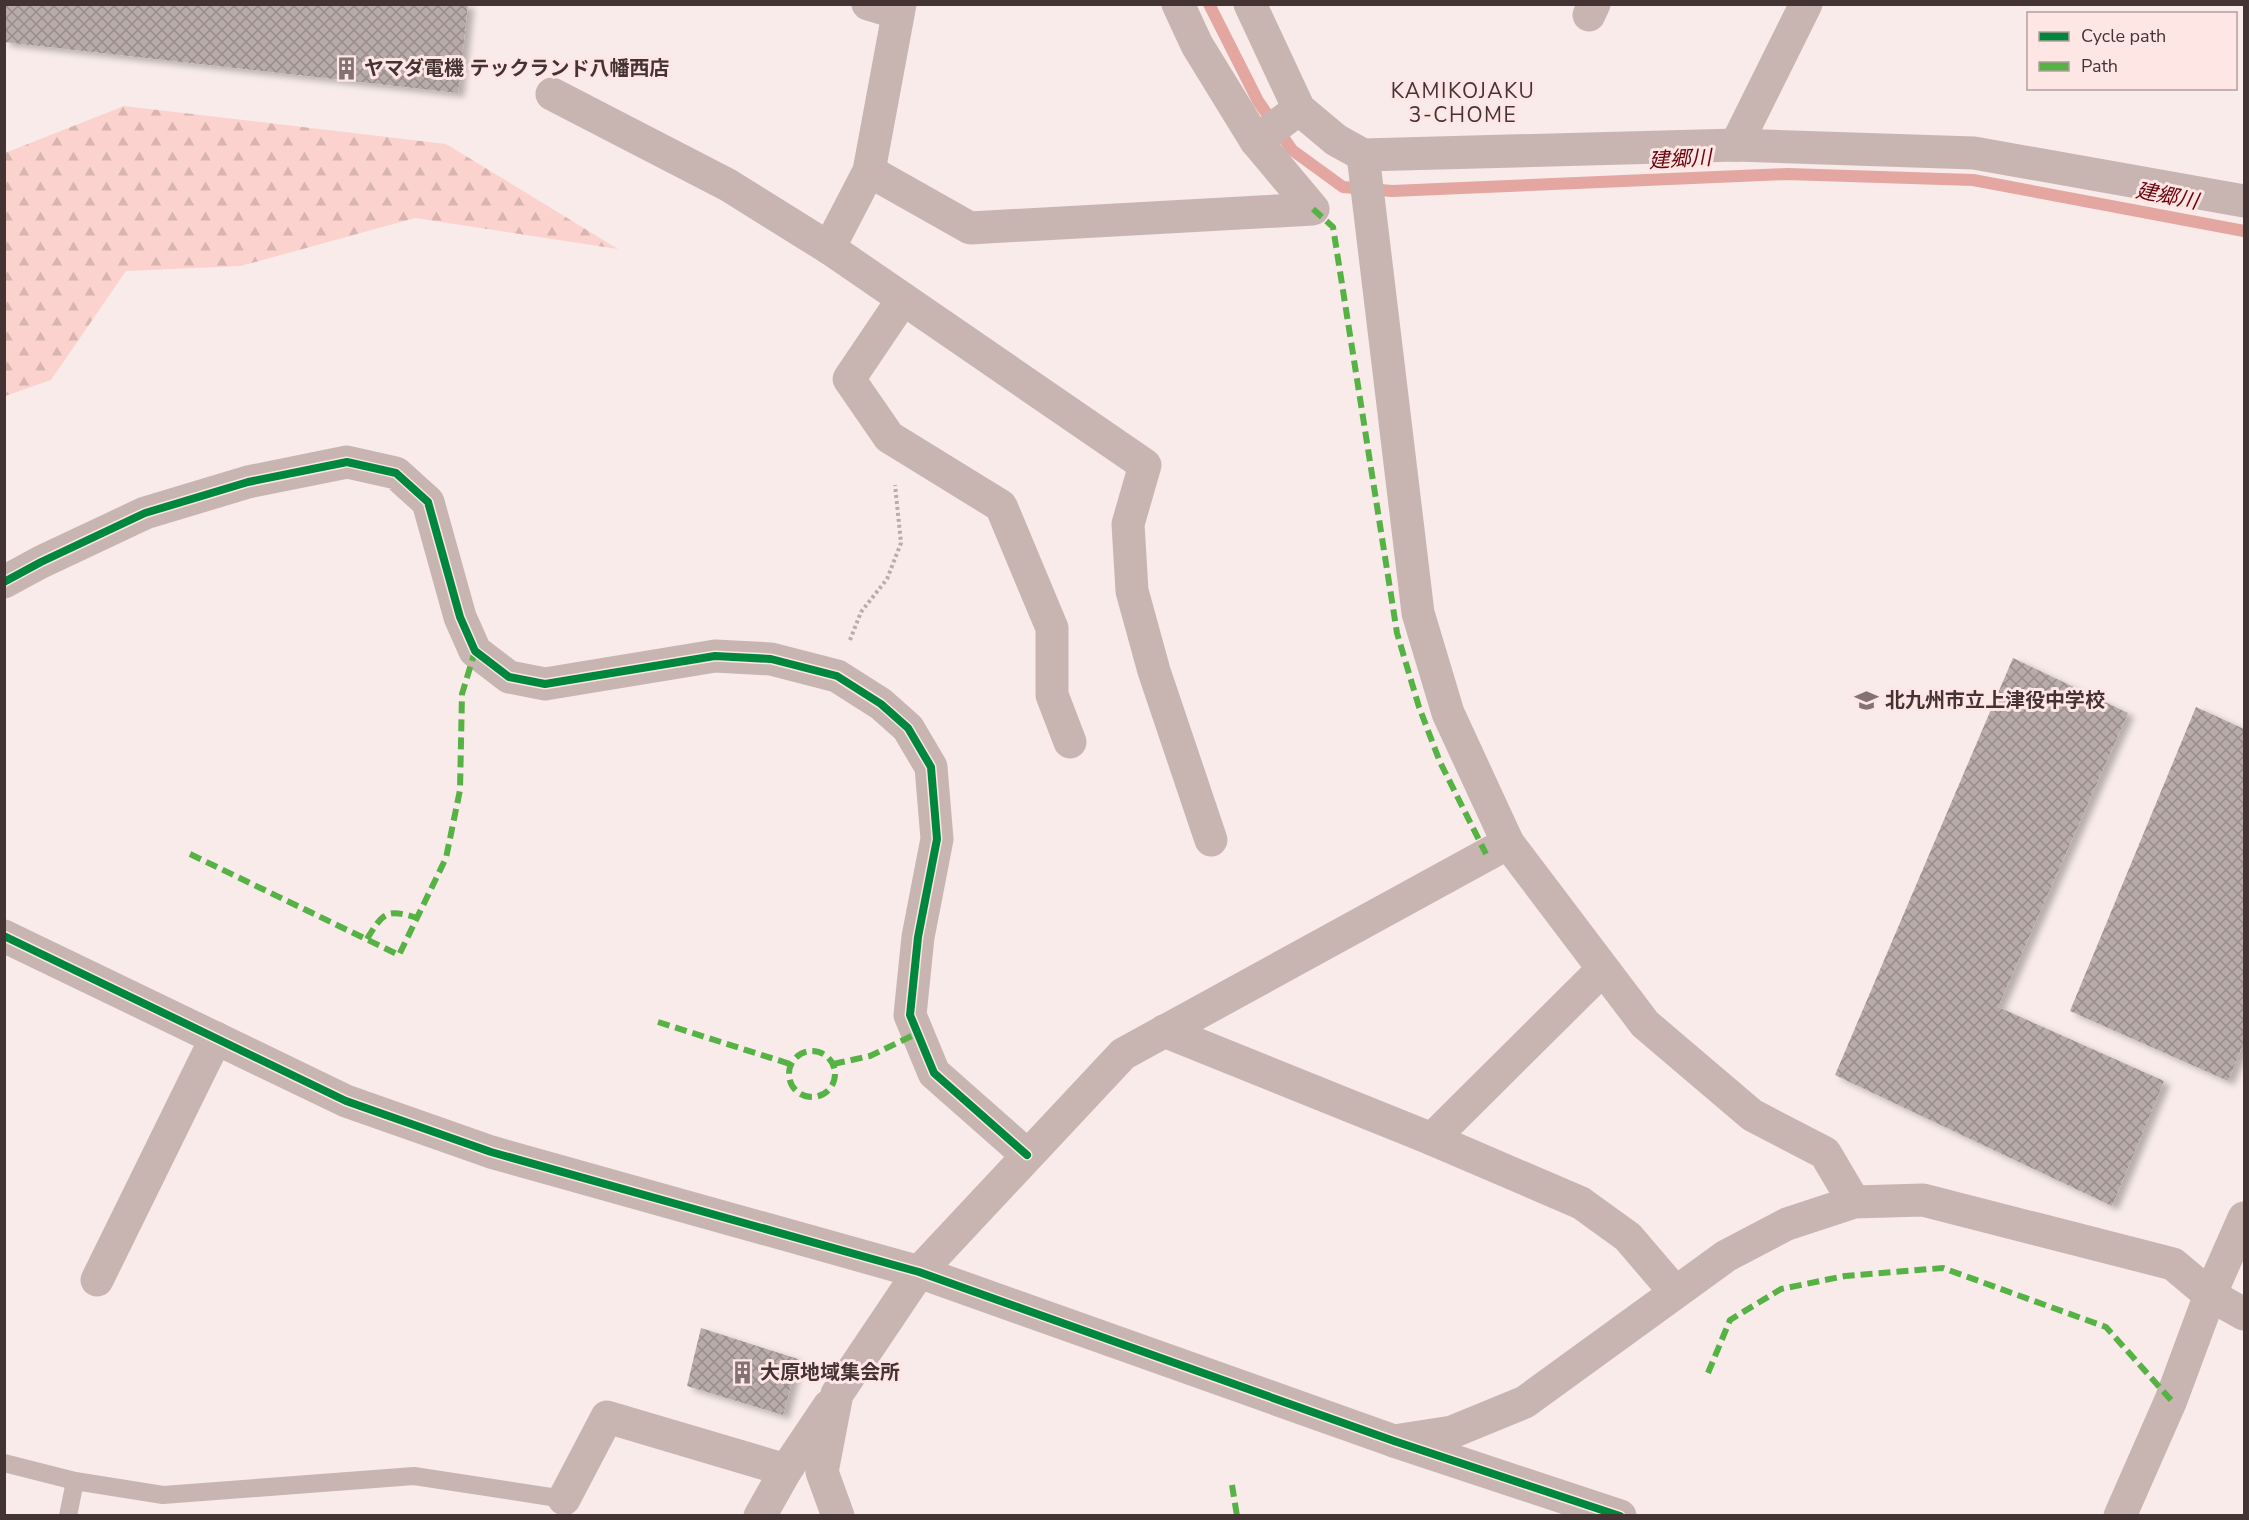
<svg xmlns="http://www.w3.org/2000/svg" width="2249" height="1520" viewBox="0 0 2249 1520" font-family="'Nunito Sans','Noto Sans JP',sans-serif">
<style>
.forest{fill:url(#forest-firs)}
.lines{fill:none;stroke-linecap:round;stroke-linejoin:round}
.stream{stroke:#e4a6a1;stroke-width:12}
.building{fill:url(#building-cross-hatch);filter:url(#shadow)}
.path{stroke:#bbacab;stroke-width:4;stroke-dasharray:3 3;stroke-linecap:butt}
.service{stroke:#c8b5b2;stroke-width:18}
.minor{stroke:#c8b5b2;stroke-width:33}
.tertiary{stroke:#c8b5b2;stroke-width:33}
.quiet{stroke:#57b246;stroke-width:6;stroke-dasharray:12 6;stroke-linecap:butt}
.cycleway-casing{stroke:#fee6e4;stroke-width:11}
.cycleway{stroke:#00873e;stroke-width:8}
.labels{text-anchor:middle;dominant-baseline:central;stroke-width:6;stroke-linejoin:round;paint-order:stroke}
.poi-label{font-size:20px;font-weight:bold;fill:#433332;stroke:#fee6e4;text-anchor:start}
.neighbourhood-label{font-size:21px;letter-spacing:1.5px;fill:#433332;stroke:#fee6e4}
.water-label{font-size:21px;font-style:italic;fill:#6c040e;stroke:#fee6e4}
</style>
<defs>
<pattern id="forest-firs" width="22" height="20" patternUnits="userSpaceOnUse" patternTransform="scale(1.5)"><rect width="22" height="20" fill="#fcd2ce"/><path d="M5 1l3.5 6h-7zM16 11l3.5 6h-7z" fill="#d9b5b1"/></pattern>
<pattern id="building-cross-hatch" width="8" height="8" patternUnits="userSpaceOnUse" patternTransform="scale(1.5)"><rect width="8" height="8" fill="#b8abaa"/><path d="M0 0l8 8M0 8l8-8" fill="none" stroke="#978c8b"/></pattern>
<filter id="shadow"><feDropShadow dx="6" dy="4" stdDeviation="3" flood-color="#0004"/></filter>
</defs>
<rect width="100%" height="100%" fill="#f8ebea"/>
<!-- forest -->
<path class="forest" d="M124 106 446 144 618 249 415 218 241 266 126 271 51 380 5 396V153Z"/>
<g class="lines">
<!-- stream -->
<path class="stream" d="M1209 4 1258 101 1292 150 1343 187 1392 191 1787 174 1973 180 2244 231"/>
</g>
<!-- building -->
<g class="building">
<path d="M4 4H468L458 93 4 42Z"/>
<path d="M2013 658 2128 713 1998 1007 2164 1081 2112 1206 1835 1075Z"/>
<path d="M2196 707 2244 729V1042L2228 1081 2070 1011Z"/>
<path d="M701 1328 798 1359 783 1415 687 1386Z"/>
</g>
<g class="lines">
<!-- path -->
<path class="path" d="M850 640 861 612 887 579 901 543 895 485"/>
<!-- service -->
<g class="service">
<path d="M4 1463 75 1481"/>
<path d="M68 1516 75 1481 163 1495 414 1476 564 1499"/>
</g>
<!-- minor -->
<g class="minor">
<path d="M868 4 898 13"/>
<path d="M1250 4 1299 109 1336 140 1363 155 1736 145 1974 153 2244 201"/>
<path d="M1589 15 1594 4"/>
<path d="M552 94 728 185 829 248 1145 465 1128 524 1132 591 1154 671 1211 840"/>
<path d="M1256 141 1299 109"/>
<path d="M1736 145 1806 4"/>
<path d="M1363 155 1418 613 1448 713 1508 843 1645 1024 1752 1115 1825 1153 1854 1202"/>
<path d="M869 171 970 228 1313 209 1256 141 1197 45 1178 4"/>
<path d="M829 248 869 171 900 4"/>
<path d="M903 299 849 379 889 437 1001 506 1052 628V695L1070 742"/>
<path d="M4 582 41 562 145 513 248 482 347 462 396 473 428 502 460 617 475 651 509 677 545 684 715 656 771 659 837 676 881 704 908 728 931 767 937 839 918 937 910 1015 934 1073 1027 1155"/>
<path d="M1164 1031 1432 1139 1581 1203 1628 1237 1675 1292"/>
<path d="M1432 1139 1602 970"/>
<path d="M97 1280 216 1038"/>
<path d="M1394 1441 1620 1516"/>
<path d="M564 1499 607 1417 786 1470"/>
<path d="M760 1516 786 1470 829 1406"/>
<path d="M838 1516 822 1472 837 1394 919 1272 1123 1054 1508 843"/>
<path d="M2120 1516 2171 1400 2210 1295 2244 1218"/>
</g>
<!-- tertiary -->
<path class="tertiary" d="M4 936 346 1101 491 1152 919 1272 1394 1441 1452 1432 1525 1402 1726 1256 1787 1224 1854 1202 1923 1200 2173 1264 2210 1295 2244 1314"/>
<!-- quiet -->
<g class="quiet">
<path d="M1313 209 1333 227 1397 633 1419 707 1440 762 1486 854"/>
<path d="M190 854 399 955 446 858 460 790 462 694 475 651"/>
<path d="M367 939C383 913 386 908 417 918"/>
<path d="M658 1022 790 1064"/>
<circle cx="812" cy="1074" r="23"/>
<path d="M833 1064 870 1056 918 1033"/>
<path d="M1708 1373 1730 1320 1781 1289 1845 1276 1943 1268 2106 1327 2171 1400"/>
<path d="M1232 1485 1237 1516"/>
</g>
<defs>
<g id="cycleway">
<path d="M4 582 41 562 145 513 248 482 347 462 396 473 428 502 460 617 475 651 509 677 545 684 715 656 771 659 837 676 881 704 908 728 931 767 937 839 918 937 910 1015 934 1073 1027 1155"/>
<path d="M4 936 346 1101 491 1152 919 1272 1394 1441 1620 1516"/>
</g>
</defs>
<!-- cycleway casing -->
<use href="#cycleway" class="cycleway-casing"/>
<!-- cycleway -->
<use href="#cycleway" class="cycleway"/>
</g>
<!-- icons -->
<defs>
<symbol id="building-bare" viewBox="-9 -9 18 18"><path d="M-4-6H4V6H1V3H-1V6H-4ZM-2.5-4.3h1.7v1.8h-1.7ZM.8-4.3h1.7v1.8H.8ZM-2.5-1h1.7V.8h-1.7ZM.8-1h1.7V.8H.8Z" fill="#827372" stroke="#fee6e4" stroke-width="2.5" paint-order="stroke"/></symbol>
<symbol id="school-bare" viewBox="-9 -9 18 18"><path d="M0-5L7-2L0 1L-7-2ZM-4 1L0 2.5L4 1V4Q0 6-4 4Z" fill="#827372" stroke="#fee6e4" stroke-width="2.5" paint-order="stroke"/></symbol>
</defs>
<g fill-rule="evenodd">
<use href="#building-bare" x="330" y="52" width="33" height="33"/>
<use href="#school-bare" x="1850" y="684" width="33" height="33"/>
<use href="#building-bare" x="726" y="1356" width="33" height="33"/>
</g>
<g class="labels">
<!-- poi labels -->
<g class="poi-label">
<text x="364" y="68">ヤマダ電機 テックランド八幡西店</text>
<text x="1885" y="700">北九州市立上津役中学校</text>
<text x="760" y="1372">大原地域集会所</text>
</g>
<!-- neighbourhood labels -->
<g class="neighbourhood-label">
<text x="1463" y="91">KAMIKOJAKU<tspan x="1463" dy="24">3-CHOME</tspan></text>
</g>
<!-- water labels -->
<g class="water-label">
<text transform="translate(1680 159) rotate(-3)">建郷川</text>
<text transform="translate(2167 196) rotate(11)">建郷川</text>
</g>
</g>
<!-- border -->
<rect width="2249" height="1520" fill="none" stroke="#433332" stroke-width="12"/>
<!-- legend -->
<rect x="2027" y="12" width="210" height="78" fill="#fee6e4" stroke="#b39e9d" stroke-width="1.5"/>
<rect x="2039" y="32" width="30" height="9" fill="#00873e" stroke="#b39e9d" stroke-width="1.5"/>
<text x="2081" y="42" font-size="18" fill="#433332">Cycle path</text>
<rect x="2039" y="62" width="30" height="9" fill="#57b246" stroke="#b39e9d" stroke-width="1.5"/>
<text x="2081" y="72" font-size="18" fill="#433332">Path</text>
</svg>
